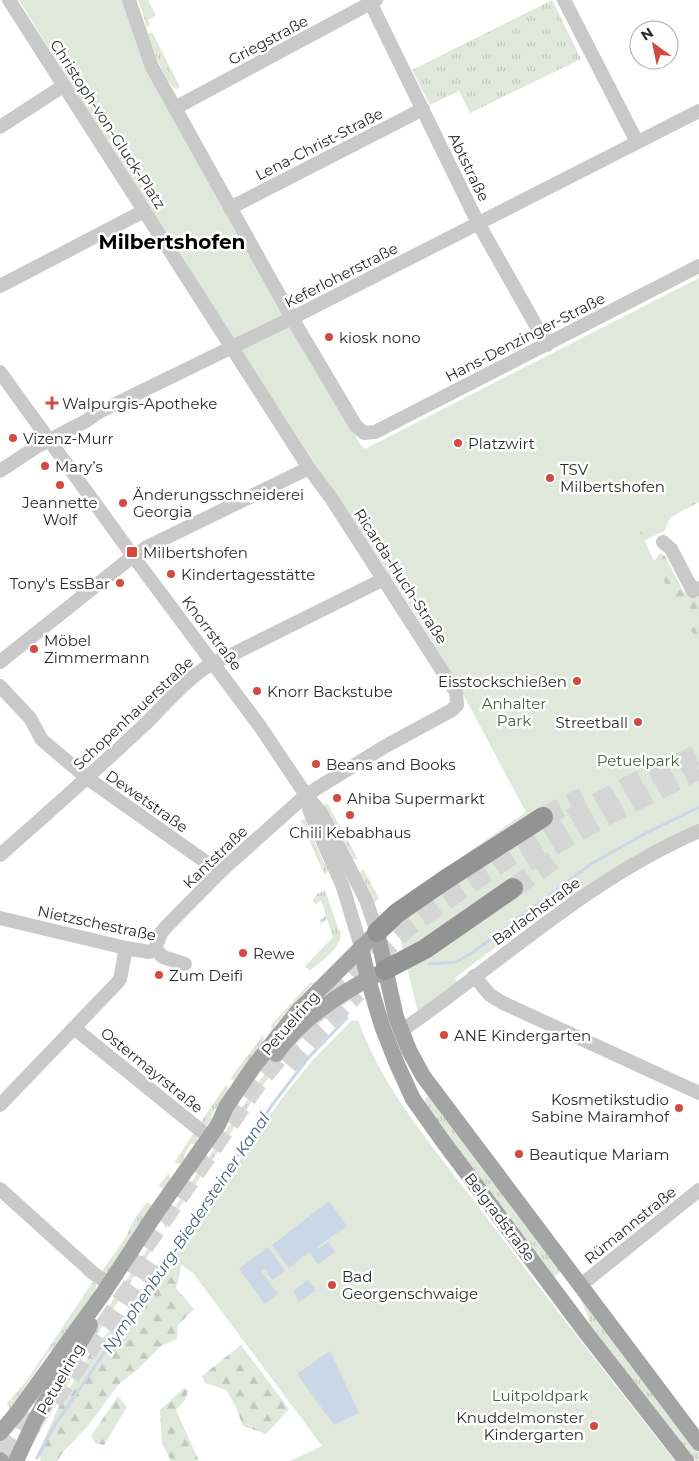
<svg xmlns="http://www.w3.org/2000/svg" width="699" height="1461" viewBox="0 0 699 1461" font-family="Montserrat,sans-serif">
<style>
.grass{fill:url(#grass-tufts)}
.forest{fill:url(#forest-firs)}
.green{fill:#e0e8db}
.water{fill:#c9d7e7}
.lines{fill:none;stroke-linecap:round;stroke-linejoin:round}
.stream{stroke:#c9d7e7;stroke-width:3}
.highway-tunnel{stroke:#d5d5d5;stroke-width:20;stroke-dasharray:20 10;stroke-linecap:butt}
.minor{stroke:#c9c9c9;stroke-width:14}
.major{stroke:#a4a4a4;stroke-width:16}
.highway{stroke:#939393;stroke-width:20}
.poi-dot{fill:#d24a40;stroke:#fff;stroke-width:2}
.labels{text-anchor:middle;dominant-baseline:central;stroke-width:5;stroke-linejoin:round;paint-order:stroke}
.street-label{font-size:15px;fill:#2c2c2c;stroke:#fff}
.poi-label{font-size:15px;fill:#2c2c2c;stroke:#fff;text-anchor:start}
.park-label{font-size:15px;fill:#4a633f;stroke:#fff}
.water-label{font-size:16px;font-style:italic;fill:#436285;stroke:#fff}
.district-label{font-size:20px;font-weight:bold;fill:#000;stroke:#fff}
</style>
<defs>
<pattern id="grass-tufts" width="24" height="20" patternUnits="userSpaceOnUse" patternTransform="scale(1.25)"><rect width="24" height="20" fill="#e0e8db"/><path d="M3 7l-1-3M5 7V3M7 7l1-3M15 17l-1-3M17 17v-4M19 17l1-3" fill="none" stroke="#c0c7bc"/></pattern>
<pattern id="forest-firs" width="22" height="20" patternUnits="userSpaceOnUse" patternTransform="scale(1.25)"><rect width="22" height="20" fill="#e0e8db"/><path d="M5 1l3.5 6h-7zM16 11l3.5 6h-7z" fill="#c0c7bc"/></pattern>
</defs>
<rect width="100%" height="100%" fill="#fff"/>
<!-- grass -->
<g class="grass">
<path d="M138 0H148L156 15 148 20 150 25 147 27Z"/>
<path d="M552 0 581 59 470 113 459 91 430 105 412 70Z"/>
<path d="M152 32 180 87 176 89C163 80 154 49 148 34Z"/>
<path d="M327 803 358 859H350L352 856 328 810 324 809 323 806Z"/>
<path d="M307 817 308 820 307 825 325 865H328L330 868 325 875 300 821Z"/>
<path d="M363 869 379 898 373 904 372 902 374 899 361 875 358 874Z"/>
<path d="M325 890 341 936C338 951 321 961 310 971L305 966 333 937 327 919 321 924 320 920 326 915 321 900 315 905 313 900 317 894Z"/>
<path d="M319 982 316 985H311L275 1025V1031L272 1034 271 1025 310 983Z"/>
<path d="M349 993 350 1001C320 1019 294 1045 272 1072L165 1229 164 1223 268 1069 279 1055Z"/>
<path d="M263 1035 264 1044 235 1080 230 1079Z"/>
<path d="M226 1085 229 1089 211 1116 212 1121 206 1126 199 1125Z"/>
<path d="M428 1096 562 1271 552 1278 424 1103 425 1099Z"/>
<path d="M195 1131 198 1140 196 1144H191L183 1157 185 1161 183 1164 174 1163Z"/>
<path d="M169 1173 171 1181 112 1265V1270L109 1274H100L126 1237 133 1221 147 1202 152 1205 163 1189 159 1185Z"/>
<path d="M156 1243 96 1336 33 1443 54 1398 93 1330 150 1245Z"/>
<path d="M96 1281V1291L58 1345 48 1353 10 1409 7 1403 25 1383 92 1283Z"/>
<path d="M579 1296 699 1451V1461H693L590 1328 588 1316Z"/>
</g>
<!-- forest -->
<g class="forest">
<path d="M699 483V502L671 517 664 531 642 542 631 518Z"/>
<path d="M660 553 665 556 683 591 688 592 699 591V671L652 564Z"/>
<path d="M167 1251 179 1252C183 1265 180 1275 176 1288L194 1309 178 1325 177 1339 161 1346 137 1370 118 1385 88 1426 63 1452 57 1461H41L38 1453 60 1404 94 1347 120 1320Z"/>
<path d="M241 1345 289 1409 266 1434 243 1426 236 1407 226 1390 205 1383 202 1376Z"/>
<path d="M184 1388 188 1391 185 1400 176 1410 199 1461H171L162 1444 160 1410Z"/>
<path d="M118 1396 127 1407 104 1445 95 1443 91 1436Z"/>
</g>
<!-- green -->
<g class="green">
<path d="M19 0H125L288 318 360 444 365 449 699 278V500L640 532 674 601 699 644V826L565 902 569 891 455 978 457 983 418 1012 396 922 411 892 526 812C503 770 481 727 458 685 413 605 359 531 309 454 211 304 113 153 19 0Z"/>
<path d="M358 1020C382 1088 431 1144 474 1201 540 1289 607 1375 675 1461H290L322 1446 193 1273 173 1259 282 1098 312 1061 351 1021Z"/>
</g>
<!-- water -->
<g class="water">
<path d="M329 1201 347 1226 317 1247 319 1249 328 1242 335 1252 318 1264 309 1252 289 1268 272 1245Z"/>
<path d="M268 1247 285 1271 272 1280 267 1273 268 1272 266 1268 261 1271 278 1294 265 1304 239 1269Z"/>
<path d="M308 1280 316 1290 299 1302 293 1291Z"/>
<path d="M330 1351 359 1413 334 1425 297 1374Z"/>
</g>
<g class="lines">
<!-- stream -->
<g class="stream">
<path d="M429 964 456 962 472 953 591 864 646 833 699 807"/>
<path d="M37 1458 53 1428 272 1105 309 1057 347 1018"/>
</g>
<!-- highway-tunnel -->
<g class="highway-tunnel">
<path d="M543 817 583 797"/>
<path d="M527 862C582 827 639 798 699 770"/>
<path d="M513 888 553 860"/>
<path d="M332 998 408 927 440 904 509 857 588 808 630 785 699 754"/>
<path d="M288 1065 317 1032 357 992"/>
<path d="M127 1271 257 1083 292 1041"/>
<path d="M53 1401 150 1260"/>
<path d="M0 1453 53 1377"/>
</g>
<!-- minor -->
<g class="minor">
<path d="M9 0 309 468 331 498 456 692 457 705 452 710 384 747 306 795 220 872 166 927 161 933 155 949"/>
<path d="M129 0 152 67 292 318 356 426 364 433 375 432 383 428 699 266"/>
<path d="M369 0 478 223 547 345"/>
<path d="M564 0 637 142"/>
<path d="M175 108 376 0"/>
<path d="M0 127 63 86"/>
<path d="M230 208 423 109"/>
<path d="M0 286 144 211"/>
<path d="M0 372 133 556 259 725 306 795 322 814 366 900 377 932"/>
<path d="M0 471 38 446 86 421 99 412 292 318 699 111"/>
<path d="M663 542 671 549 693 591 699 588"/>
<path d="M0 662 123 564 147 547 309 468"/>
<path d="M0 686 30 718 42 740 87 778 220 872"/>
<path d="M307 800 310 812 343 887 361 947"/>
<path d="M0 855C48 813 96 770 142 727 169 702 192 669 227 657L384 579"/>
<path d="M0 918 126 948 149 952 155 949"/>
<path d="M155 949 163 957 185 964"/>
<path d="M474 976 490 995 503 1003 699 1093"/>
<path d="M74 1028 210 1138"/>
<path d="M401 1031C500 963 588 879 699 831"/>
<path d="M0 1105 117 983 120 979 126 948"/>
<path d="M0 1189 93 1273 109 1284"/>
<path d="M581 1285 699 1190"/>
</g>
<!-- major -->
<g class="major">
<path d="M377 932 396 1017 409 1050 423 1076 699 1443"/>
<path d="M361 947 368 979 382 1026 397 1064 413 1099 442 1140 587 1334 686 1461"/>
<path d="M276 1054C301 1019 340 993 378 974"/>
<path d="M0 1433 16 1414 102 1295 156 1213 218 1125 226 1107 254 1066 298 1011 377 932"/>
<path d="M0 1460 1 1461"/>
<path d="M16 1461 35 1420 90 1325"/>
</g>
<!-- highway -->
<g class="highway">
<path d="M377 932 397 913 445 880 543 817"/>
<path d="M385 970 425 949 513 888"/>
</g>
</g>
<!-- markers -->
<g class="poi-dot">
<circle cx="329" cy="337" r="5"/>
<path d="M49.5 395.5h5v5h5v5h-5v5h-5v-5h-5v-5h5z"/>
<circle cx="13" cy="438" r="5"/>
<circle cx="458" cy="443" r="5"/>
<circle cx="45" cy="466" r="5"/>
<circle cx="550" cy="478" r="5"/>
<circle cx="60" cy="485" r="5"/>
<circle cx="123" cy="503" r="5"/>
<rect x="126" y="546" width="12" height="12" rx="2.5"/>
<circle cx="171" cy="574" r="5"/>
<circle cx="120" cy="583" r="5"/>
<circle cx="34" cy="649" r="5"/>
<circle cx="577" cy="681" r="5"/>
<circle cx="257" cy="691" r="5"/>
<circle cx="638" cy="722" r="5"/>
<circle cx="316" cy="764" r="5"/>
<circle cx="337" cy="798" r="5"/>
<circle cx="350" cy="815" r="5"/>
<circle cx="243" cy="953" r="5"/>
<circle cx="159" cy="975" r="5"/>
<circle cx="444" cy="1035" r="5"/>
<circle cx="679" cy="1108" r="5"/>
<circle cx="519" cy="1154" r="5"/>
<circle cx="332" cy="1285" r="5"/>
<circle cx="594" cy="1426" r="5"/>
</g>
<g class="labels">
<!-- street labels -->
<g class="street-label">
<text transform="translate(268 40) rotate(-28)">Griegstraße</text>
<text transform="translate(108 124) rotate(57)">Christoph-von-Gluck-Platz</text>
<text transform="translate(319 144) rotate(-27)">Lena-Christ-Straße</text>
<text transform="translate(469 167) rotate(64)">Abtstraße</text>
<text transform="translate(341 275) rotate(-27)">Keferloherstraße</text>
<text transform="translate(525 337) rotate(-27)">Hans-Denzinger-Straße</text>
<text transform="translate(401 576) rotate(57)">Ricarda-Huch-Straße</text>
<text transform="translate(212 633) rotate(53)">Knorrstraße</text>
<text transform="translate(133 713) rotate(-43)">Schopenhauerstraße</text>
<text transform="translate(147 801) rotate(35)">Dewetstraße</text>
<text transform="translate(215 857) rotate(-44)">Kantstraße</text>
<text transform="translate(536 911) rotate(-36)">Barlachstraße</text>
<text transform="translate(97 923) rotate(12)">Nietzschestraße</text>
<text transform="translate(290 1023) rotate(-49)">Petuelring</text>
<text transform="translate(152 1070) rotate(39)">Ostermayrstraße</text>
<text transform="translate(500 1217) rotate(53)">Belgradstraße</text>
<text transform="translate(630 1225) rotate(-39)">Rümannstraße</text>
<text transform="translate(60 1379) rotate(-60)">Petuelring</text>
</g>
<!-- poi labels -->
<g class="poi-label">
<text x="339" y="337">kiosk nono</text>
<text x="62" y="403">Walpurgis-Apotheke</text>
<text x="23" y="438">Vizenz-Murr</text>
<text x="468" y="443">Platzwirt</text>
<text x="55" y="466">Mary’s</text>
<text x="560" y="469">TSV<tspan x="560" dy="17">Milbertshofen</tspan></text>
<text x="133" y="494">Änderungsschneiderei<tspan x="133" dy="17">Georgia</tspan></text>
<text x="60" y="502" text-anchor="middle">Jeannette<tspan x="60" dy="17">Wolf</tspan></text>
<text x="143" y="552">Milbertshofen</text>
<text x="181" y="574">Kindertagesstätte</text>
<text x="110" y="583" text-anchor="end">Tony's EssBar</text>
<text x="44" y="640">Möbel<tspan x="44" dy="17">Zimmermann</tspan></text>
<text x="567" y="681" text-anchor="end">Eisstockschießen</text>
<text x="267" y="691">Knorr Backstube</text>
<text x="628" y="722" text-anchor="end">Streetball</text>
<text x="326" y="764">Beans and Books</text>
<text x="347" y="798">Ahiba Supermarkt</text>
<text x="350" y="832" text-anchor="middle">Chili Kebabhaus</text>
<text x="253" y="953">Rewe</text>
<text x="169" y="975">Zum Deifi</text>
<text x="454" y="1035">ANE Kindergarten</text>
<text x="669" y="1099" text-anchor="end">Kosmetikstudio<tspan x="669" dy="17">Sabine Mairamhof</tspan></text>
<text x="529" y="1154">Beautique Mariam</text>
<text x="342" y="1276">Bad<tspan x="342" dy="17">Georgenschwaige</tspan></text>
<text x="584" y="1417" text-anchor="end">Knuddelmonster<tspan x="584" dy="17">Kindergarten</tspan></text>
</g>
<!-- park labels -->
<g class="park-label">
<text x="514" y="703">Anhalter<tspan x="514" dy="17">Park</tspan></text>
<text x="638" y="760">Petuelpark</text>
<text x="540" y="1395">Luitpoldpark</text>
</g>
<!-- water labels -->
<g class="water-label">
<text transform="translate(186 1233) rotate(-56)">Nymphenburg-Biedersteiner Kanal</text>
</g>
<!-- district labels -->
<g class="district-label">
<text x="172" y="242">Milbertshofen</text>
</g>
</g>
<!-- north arrow -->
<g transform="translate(654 45) rotate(327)"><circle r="24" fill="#ffffff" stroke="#ababab"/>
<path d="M0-4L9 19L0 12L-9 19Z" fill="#d24a40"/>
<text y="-8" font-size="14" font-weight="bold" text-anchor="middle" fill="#2c2c2c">N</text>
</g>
</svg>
